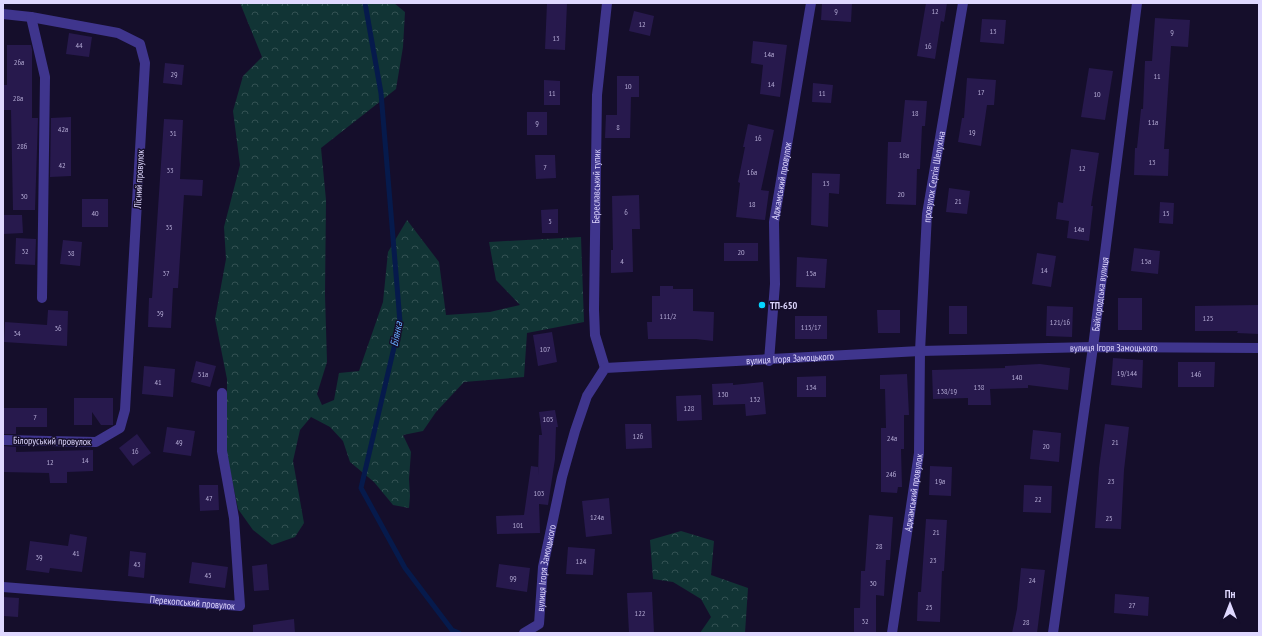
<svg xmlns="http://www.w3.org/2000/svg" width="1262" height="636" viewBox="0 0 1262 636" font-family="'PT Sans Narrow',sans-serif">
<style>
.forest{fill:url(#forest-crowns)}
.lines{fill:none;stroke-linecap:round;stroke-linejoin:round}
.stream{stroke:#061a4c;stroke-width:5}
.building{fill:#27194d}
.street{stroke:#3f358d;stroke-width:10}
.poi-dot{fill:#04d4ff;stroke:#150e2b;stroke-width:1.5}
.labels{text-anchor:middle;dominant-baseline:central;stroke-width:3;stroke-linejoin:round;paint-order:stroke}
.number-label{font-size:8px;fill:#b1a8d2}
.street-label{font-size:10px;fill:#dfd8ff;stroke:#150e2b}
.poi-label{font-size:10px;font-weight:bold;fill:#dfd8ff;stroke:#150e2b;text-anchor:start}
.water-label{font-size:11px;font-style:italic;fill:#66adff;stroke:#150e2b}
</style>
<defs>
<pattern id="forest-crowns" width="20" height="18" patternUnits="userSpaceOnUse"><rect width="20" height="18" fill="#113435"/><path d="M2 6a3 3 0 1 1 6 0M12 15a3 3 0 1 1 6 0" fill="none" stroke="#335153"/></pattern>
</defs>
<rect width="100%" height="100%" fill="#150e2b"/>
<!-- forest -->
<g class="forest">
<path d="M240 3H394L405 12 403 47 396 89 321 148 326 200 325 295 327 362 317 394 322 405 334 400 339 373 359 371 383 302 388 252 407 220 439 262 446 315 490 312 520 305 496 280 489 242 581 237 584 322 527 333 524 377 464 382 436 412 423 431 403 435 411 452 409 479 410 496 409 508 393 505 374 482 350 462 343 441 330 427 311 417 300 430 293 461 304 523 295 537 272 545 253 530 238 509 227 456V379L215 319 226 259 224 227 240 165 233 111 243 76 262 57Z"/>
<path d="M681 531 714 541 711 575 748 588 745 633H700L711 617 701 599 673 582 653 579 650 540Z"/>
</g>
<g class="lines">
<!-- stream -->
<path class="stream" d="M365 3 381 93 400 322 361 488 405 568 452 630 459 633"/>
</g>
<!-- building -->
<g class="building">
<path d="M547 3H567L565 50 545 49Z"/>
<path d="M822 3H852L851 22 821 20Z"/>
<path d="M926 3H947L944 22 941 21 935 59 917 56Z"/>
<path d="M634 11 654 16 650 36 629 31Z"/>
<path d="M1155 18 1190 20 1188 47 1171 46 1164 149H1169L1168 176 1134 175 1135 148H1137L1141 109H1143L1145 61H1152Z"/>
<path d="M982 19 1006 20 1004 44 980 42Z"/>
<path d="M69 33 92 37 89 57 66 54Z"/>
<path d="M753 41 787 45 780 97 760 94 763 65 751 63Z"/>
<path d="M7 45H31L32 49V118H38L35 210H13L11 110H4V85H7Z"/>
<path d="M165 63 184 65 182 85 163 83Z"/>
<path d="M1089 68 1113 71 1105 120 1081 117Z"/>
<path d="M617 76H639V97H631L630 138H605L606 115H617Z"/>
<path d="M967 78 996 80 994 105H987L981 146 958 142 962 118H964Z"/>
<path d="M544 80 560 81V105H544Z"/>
<path d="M813 83 833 85 831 103 812 102Z"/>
<path d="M905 100 927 101 925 126H922L920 169H917L916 205 886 204 888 142H901Z"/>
<rect x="527" y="112" width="20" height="23"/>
<path d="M71 117V176L50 177 51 118Z"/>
<path d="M164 119 183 120 180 179 203 180 202 196 184 195 178 288H173L171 328 148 327 149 298H152Z"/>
<path d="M748 124 774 130 761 190 769 191 765 220 736 217 740 183 738 182 745 147H743Z"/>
<path d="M1071 149 1099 153 1091 206H1093L1089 241 1067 238 1069 221 1056 219 1058 202 1063 203Z"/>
<path d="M535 155H555L556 178 536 179Z"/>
<path d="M812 173 840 174 839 194 829 193 828 227 811 225Z"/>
<path d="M949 188 970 191 967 214 946 212Z"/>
<path d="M639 195 640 229H632L633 272 611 273V250H613L612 196Z"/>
<rect x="82" y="199" width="26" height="28"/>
<path d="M1160 202 1174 203 1173 224 1159 223Z"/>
<path d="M558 209V233H542L541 210Z"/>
<path d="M3 215H22L23 233 3 234Z"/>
<path d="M16 238 36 239 35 265 15 264Z"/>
<path d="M63 240 82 242 80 266 60 264Z"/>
<rect x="724" y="243" width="34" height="18"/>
<path d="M1134 248 1160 251 1158 274 1131 271Z"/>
<path d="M1037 253 1056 256 1051 287 1032 284Z"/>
<path d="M797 257 827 259 825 288 796 287Z"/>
<path d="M660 286H673V289H693V311L714 312 713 341 696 339H648L647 322H652V296H660Z"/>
<rect x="1118" y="298" width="24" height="32"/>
<path d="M1259 305V334L1237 333 1238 331H1195V306Z"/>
<rect x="949" y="306" width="18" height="28"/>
<path d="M1047 306 1073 307 1072 337 1046 336Z"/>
<path d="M48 310 68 311 67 346 4 342 5 322 47 325Z"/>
<path d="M877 310H900V333H878Z"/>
<rect x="795" y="316" width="32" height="23"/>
<path d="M552 332 557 362 538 366 533 335Z"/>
<path d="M1113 358 1143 360 1142 388 1111 385Z"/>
<path d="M196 361 216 366 210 387 191 382Z"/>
<path d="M1178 362H1215L1214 387H1178Z"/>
<path d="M1040 364 1070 368 1068 390 1028 385V388L990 389 991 405H968V398L933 399 932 370 1005 368V366Z"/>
<path d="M144 366 175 369 173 397 142 394Z"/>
<path d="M907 374 909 415H904V449H901L902 487H898L897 493 881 492V428H886L885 389H880V375Z"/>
<path d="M826 376V397H797V377Z"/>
<path d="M763 382 766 414 746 416 745 404 713 405 712 384 733 383V385Z"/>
<path d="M701 395 702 420 677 421 676 396Z"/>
<path d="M74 398H113V425H101L92 412V425H74Z"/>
<path d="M3 408H47V427H16V434H3Z"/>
<path d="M555 410 558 427H556L555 459 548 505 539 504 540 533 497 534 496 516 524 515 531 466 538 467V475L539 435H542L539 412Z"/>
<path d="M625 424H651L652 448 626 449Z"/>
<path d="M1105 424 1129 427 1124 470 1121 529 1095 528 1099 468Z"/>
<path d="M167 427 195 431 191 456 163 452Z"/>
<path d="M1033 430 1061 433 1059 462 1030 459Z"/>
<path d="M137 434 151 453 133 466 119 448Z"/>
<path d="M3 446 16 447V452L93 450V471L67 472V483H50L49 473 3 472Z"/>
<path d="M930 466 952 467 951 496 929 495Z"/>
<path d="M199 485H218L219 510 200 511Z"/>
<path d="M1024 485 1052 486 1051 513 1023 512Z"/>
<path d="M609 498 612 534 586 537 582 501Z"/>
<path d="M869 515 893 517 890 560H886L884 596 876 595V633H854V608H860L861 571H865Z"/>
<path d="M926 519 947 520 944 571H942L940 622 917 621 918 592H921Z"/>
<path d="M70 534 87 537 82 572 50 568 49 573 26 570 30 541 68 546Z"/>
<path d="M568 547 595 549 593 575 566 574Z"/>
<path d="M130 551 146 553 144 578 128 576Z"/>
<path d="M192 562 228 567 225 588 189 583Z"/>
<path d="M267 564 269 590 254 591 252 566Z"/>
<path d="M499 564 530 568 527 592 496 587Z"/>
<path d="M1021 568 1045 570 1037 633H1012L1017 609Z"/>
<path d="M652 592 654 633H629L627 593Z"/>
<path d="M1115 594 1149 597 1148 616 1114 613Z"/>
<path d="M3 597 19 598 18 617 3 616Z"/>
<path d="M294 619 295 633H253V625Z"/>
</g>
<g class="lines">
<!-- street -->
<g class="street">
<path d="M3 14 31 17 118 33 140 44 145 63 125 410 120 428 96 442 3 440"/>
<path d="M31 17 45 77 42 298"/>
<path id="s1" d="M769 361 775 284 774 222 811 3"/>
<path id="s2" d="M605 368 595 335 594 310 597 95 607 3"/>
<path id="s3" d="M3 587 240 606 234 518 222 451V393"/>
<path id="s4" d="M524 633 539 624 543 567 562 477 575 431 587 396 605 368 920 351 1093 347 1259 348"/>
<path id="s5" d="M892 633 919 453 920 351 927 214 963 3"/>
<path id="s6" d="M1053 633 1093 347 1137 3"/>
</g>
</g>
<!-- markers -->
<circle class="poi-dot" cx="762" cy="305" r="4"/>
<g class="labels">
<!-- number labels -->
<g class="number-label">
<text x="836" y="11">9</text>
<text x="935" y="11">12</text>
<text x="642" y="24">12</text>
<text x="993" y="31">13</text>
<text x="1172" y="32">9</text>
<text x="556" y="38">13</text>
<text x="79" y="45">44</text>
<text x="928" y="46">16</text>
<text x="769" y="54">14а</text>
<text x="19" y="62">26а</text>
<text x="174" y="74">29</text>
<text x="1157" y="76">11</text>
<text x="771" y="84">14</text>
<text x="628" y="86">10</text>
<text x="981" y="92">17</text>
<text x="552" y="93">11</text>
<text x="822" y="93">11</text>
<text x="1097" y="94">10</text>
<text x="18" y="98">28а</text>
<text x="915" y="113">18</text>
<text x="1153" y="122">11а</text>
<text x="537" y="123">9</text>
<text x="618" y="127">8</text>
<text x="63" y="129">42а</text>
<text x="972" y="132">19</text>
<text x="173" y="133">31</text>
<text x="758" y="138">16</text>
<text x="22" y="146">28б</text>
<text x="904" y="155">18а</text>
<text x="1152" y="162">13</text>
<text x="62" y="165">42</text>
<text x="545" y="167">7</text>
<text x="1082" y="168">12</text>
<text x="170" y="170">33</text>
<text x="752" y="172">16а</text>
<text x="826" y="183">13</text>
<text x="901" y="194">20</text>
<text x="24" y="196">30</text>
<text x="958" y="201">21</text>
<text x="752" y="204">18</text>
<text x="626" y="212">6</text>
<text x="95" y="213">40</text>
<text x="1166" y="213">15</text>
<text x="550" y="221">5</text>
<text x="169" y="227">35</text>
<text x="1079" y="229">14а</text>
<text x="25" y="251">32</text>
<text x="741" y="252">20</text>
<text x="71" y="253">38</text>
<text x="622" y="261">4</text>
<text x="1146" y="261">15а</text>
<text x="1044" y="270">14</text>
<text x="166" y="273">37</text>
<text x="811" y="273">15а</text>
<text x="160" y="313">39</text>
<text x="668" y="316">111/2</text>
<text x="1208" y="318">125</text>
<text x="1060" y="322">121/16</text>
<text x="811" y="327">115/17</text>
<text x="58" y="328">36</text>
<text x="17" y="333">34</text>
<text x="545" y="349">107</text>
<text x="1127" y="373">19/144</text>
<text x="203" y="374">51а</text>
<text x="1196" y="374">146</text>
<text x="1017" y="377">140</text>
<text x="158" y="382">41</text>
<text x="811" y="387">134</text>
<text x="979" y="387">138</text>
<text x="947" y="391">138/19</text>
<text x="723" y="394">130</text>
<text x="755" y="399">132</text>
<text x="689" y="408">128</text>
<text x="35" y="417">7</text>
<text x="548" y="419">105</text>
<text x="638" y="436">126</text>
<text x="892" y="438">24а</text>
<text x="179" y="442">49</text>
<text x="1115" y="442">21</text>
<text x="1046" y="446">20</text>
<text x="135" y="451">16</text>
<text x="85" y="460">14</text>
<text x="50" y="462">12</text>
<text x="891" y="474">24б</text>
<text x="940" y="481">19а</text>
<text x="1111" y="481">23</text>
<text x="539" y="493">103</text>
<text x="209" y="498">47</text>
<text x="1038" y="499">22</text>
<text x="597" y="517">124а</text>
<text x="1109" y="518">25</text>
<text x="518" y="525">101</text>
<text x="936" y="532">21</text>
<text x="879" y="546">28</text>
<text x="76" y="553">41</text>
<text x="39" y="557">39</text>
<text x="933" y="560">23</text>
<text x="581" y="561">124</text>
<text x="137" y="564">43</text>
<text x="208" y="575">45</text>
<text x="513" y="578">99</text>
<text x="1032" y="580">24</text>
<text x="873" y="583">30</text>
<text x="1132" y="605">27</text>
<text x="929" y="607">25</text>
<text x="640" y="613">122</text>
<text x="865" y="621">32</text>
<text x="1026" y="622">28</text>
</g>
<!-- street labels -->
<g class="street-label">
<text stroke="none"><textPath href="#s5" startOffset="459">провулок Сергія Шелухіна</textPath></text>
<text transform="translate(139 179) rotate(-87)">Лісний провулок</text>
<text stroke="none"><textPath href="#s1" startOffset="181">Аджамський провулок</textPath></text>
<text stroke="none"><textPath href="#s2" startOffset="183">Береславський тупик</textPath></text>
<text stroke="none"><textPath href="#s6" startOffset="342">Байгородська вулиця</textPath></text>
<text stroke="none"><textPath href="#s4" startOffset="794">вулиця Ігоря Замоцького</textPath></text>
<text stroke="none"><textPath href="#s4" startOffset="470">вулиця Ігоря Замоцького</textPath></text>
<text transform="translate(52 441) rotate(1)">Білоруський провулок</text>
<text stroke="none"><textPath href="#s5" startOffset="142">Аджамський провулок</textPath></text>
<text stroke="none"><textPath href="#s4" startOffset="74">вулиця Ігоря Замоцького</textPath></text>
<text stroke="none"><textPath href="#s3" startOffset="190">Перекопський провулок</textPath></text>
</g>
<!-- poi labels -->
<g class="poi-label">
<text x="770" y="305">ТП-650</text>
</g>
<!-- water labels -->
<g class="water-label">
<text transform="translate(396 334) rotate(-79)">Біянка</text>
</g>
</g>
<!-- border -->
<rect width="1262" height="636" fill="none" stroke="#dfd8ff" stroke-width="8"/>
<!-- north arrow -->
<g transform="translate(1230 604)" stroke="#150e2b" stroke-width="3" paint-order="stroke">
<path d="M0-3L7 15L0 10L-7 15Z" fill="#dfd8ff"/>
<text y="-6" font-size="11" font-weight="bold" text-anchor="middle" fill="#dfd8ff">Пн</text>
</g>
</svg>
